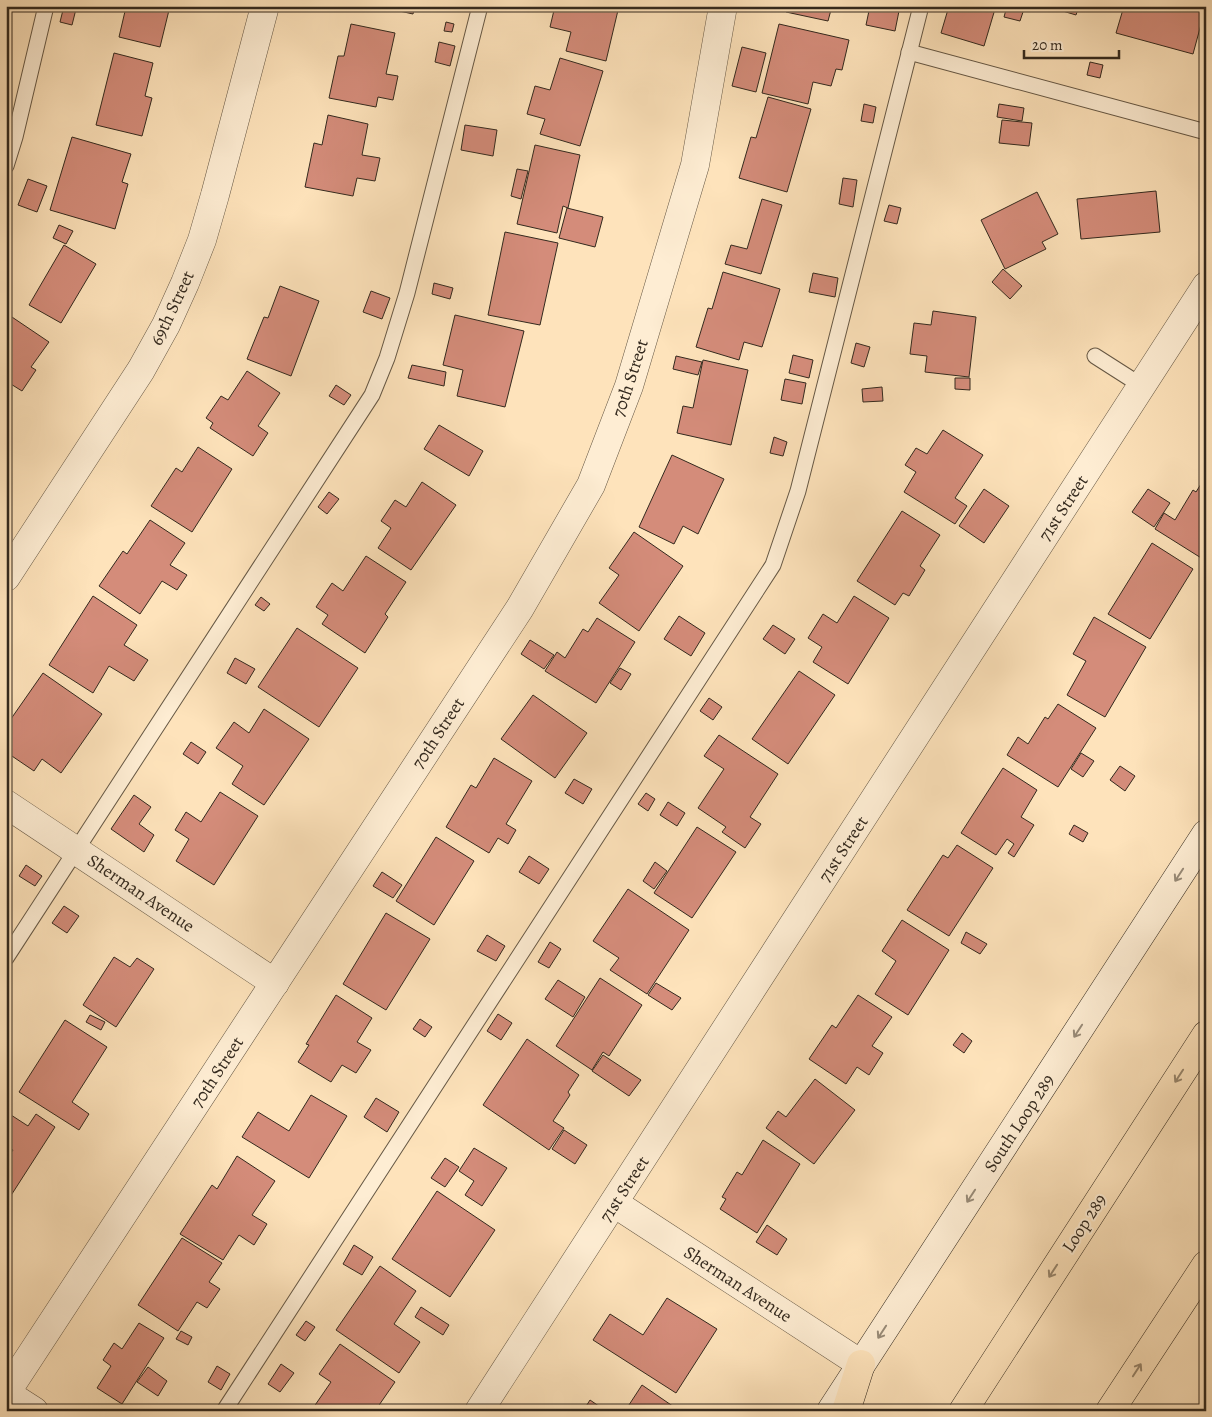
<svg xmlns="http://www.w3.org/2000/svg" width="1212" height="1417" viewBox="0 0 1212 1417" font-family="Alegreya,serif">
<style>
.building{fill:#d48c7a;stroke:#33291e}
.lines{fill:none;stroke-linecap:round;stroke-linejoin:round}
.service-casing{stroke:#665845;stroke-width:17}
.minor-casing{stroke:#665845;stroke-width:29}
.secondary-casing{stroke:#33291e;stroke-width:29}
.motorway-casing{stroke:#33291e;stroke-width:29}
.service{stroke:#feedd3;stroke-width:15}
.minor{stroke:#feedd3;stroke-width:28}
.secondary{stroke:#feedd3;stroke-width:28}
.motorway{stroke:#fee3bb;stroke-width:28}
.oneway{stroke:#988b78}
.oneway2{stroke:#98866c}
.labels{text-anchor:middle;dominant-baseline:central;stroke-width:4;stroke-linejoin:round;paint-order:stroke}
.street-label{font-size:18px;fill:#33291e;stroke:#feedd3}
</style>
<rect width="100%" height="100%" fill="#fee3bb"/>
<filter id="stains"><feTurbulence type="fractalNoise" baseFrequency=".004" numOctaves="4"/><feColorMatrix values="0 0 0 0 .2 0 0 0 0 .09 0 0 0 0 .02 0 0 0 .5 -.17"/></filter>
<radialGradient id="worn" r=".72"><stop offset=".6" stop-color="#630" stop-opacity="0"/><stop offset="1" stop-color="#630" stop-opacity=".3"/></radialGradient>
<!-- building -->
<g class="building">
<path d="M64 6 76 9 72 25 60 22Z"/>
<path d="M122 6H170L160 47 119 37 126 7Z"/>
<path d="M377 6H415L413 14Z"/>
<path d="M555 6H619L606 61 566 51 571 32 550 27Z"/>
<path d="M787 6H832L828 21 786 12Z"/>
<path d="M870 6H879L899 11 895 31 866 25Z"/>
<path d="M949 6H987L995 9 984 46 941 33Z"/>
<path d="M1007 6H1025L1020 21 1004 17Z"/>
<path d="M1057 6H1079L1076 15 1056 9Z"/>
<path d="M1124 6H1206L1193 54 1116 33Z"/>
<path d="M446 22 454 24 452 32 444 31Z"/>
<path d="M351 24 395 33 386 74 398 76 393 100 378 97 376 107 329 98 338 56H344Z"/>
<path d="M779 24 849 40 842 70 836 69 831 86 813 82 808 104 762 93Z"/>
<path d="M439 42 455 46 450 66 435 62Z"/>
<path d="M742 47 766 53 756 92 732 86Z"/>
<path d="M114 53 153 63 145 96 152 98 142 136 96 125Z"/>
<path d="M560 58 603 71 580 146 540 134 545 119 527 114 535 86 550 90Z"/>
<path d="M1090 62 1103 65 1100 78 1087 75Z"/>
<path d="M768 97 811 109 787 192 739 178 751 137 756 138Z"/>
<path d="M864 104 876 107 873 123 861 121Z"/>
<path d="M999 104 1024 108 1022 121 997 117Z"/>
<path d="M328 115 368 124 362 155 380 158 375 181 357 178 353 196 305 187 314 143 322 145Z"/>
<path d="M1002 120 1032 123 1029 146 999 143Z"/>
<path d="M465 125 497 130 493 156 461 150Z"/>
<path d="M72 137 131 154 122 182 128 184 115 229 50 210Z"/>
<path d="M535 145 580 155 568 208 563 206 557 233 517 224Z"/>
<path d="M517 169 528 171 521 199 511 196Z"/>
<path d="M843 178 857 180 853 207 839 204Z"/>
<path d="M28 179 47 186 37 212 18 205Z"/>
<path d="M1156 191 1160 232 1081 239 1077 199Z"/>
<path d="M1037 192 1058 234 1042 242 1046 249 1005 269 981 220Z"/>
<path d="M762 199 782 205 761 274 725 264 731 245 747 249Z"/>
<path d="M889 205 901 208 897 224 884 221Z"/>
<path d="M567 208 603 217 595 247 559 238Z"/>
<path d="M59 225 73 231 66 244 53 238Z"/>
<path d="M505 232 558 243 540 325 488 315Z"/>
<path d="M64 245 96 264 61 323 29 305Z"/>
<path d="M1003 269 1022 286 1010 299 992 282Z"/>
<path d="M723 272 780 289 762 347 744 342 739 360 696 347 708 308 712 309Z"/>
<path d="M813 273 838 278 835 297 809 292Z"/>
<path d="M434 283 453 288 450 299 432 294Z"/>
<path d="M280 286 319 301 291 376 247 359 264 317 268 318Z"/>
<path d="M371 291 390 298 382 319 363 312Z"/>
<path d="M933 311 976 317 969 377 925 372 927 356 910 354 914 323 931 325Z"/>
<path d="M6 313 49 342 31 367 36 370 22 391 6 381Z"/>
<path d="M455 315 524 331 505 407 457 396 463 370 443 365Z"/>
<path d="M856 343 870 347 864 367 851 363Z"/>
<path d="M793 355 813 360 809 378 789 373Z"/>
<path d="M676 356 702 362 698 375 673 369Z"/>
<path d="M703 360 748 370 731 445 677 433 683 406 693 408Z"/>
<path d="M412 365 446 372 444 386 408 378Z"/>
<path d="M247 371 280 393 258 426 268 433 253 456 210 428 213 423 206 418 221 396 228 400Z"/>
<path d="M955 378H970V390L955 389Z"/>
<path d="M785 379 806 383 802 404 781 400Z"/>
<path d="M336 385 351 395 344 405 329 396Z"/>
<path d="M882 387 883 401 863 402 862 389Z"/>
<path d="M439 425 483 451 469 476 424 449Z"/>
<path d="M943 430 983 455 955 498 967 506 955 524 904 492 916 472 905 465 916 448 927 454Z"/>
<path d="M774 437 787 442 783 456 770 453Z"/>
<path d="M198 447 232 469 192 532 151 506 176 468 182 472Z"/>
<path d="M672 455 724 479 698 534 683 526 674 544 639 527Z"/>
<path d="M1206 476V561L1155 529 1164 513 1175 520 1193 490 1196 492Z"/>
<path d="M422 482 456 505 411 570 378 548 391 528 381 521 395 500 406 507Z"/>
<path d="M984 489 1009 506 984 543 959 526Z"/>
<path d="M1148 489 1170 503 1154 527 1132 512Z"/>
<path d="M329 492 339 499 327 514 318 507Z"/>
<path d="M902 511 940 535 920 566 925 570 909 596 903 593 895 605 857 581Z"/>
<path d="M150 520 185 543 170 565 187 575 177 590 162 581 140 614 99 586 123 551 127 554Z"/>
<path d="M634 532 683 566 639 631 599 603 619 575 609 568Z"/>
<path d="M1152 543 1193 569 1150 639 1108 614Z"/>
<path d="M366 556 406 582 385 614 388 617 365 653 322 624 328 615 316 607 332 583 343 591Z"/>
<path d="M93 596 137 625 124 645 148 660 134 681 109 666 93 693 49 665Z"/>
<path d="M854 596 889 618 848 684 813 662 822 647 808 638 823 614 837 623Z"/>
<path d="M261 597 270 604 264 611 255 605Z"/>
<path d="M679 616 705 633 691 656 664 639Z"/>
<path d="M1094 617 1146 647 1105 717 1067 695 1086 661 1073 654Z"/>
<path d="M597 618 635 642 596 703 545 671 557 652 565 658 583 629 588 632Z"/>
<path d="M773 625 795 639 785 654 763 639Z"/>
<path d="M297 628 358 668 319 727 258 687Z"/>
<path d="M530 640 554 655 544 669 521 654Z"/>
<path d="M235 658 255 669 246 684 227 673Z"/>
<path d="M620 668 631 674 621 690 610 683Z"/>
<path d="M799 671 835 695 788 764 752 739Z"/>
<path d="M43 673 102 714 61 773 42 759 34 771 6 752V726Z"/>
<path d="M533 695 587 733 555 778 501 739Z"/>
<path d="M709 698 722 707 713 720 700 711Z"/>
<path d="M1058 704 1096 728 1058 787 1007 755 1018 737 1028 744 1045 717 1048 719Z"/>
<path d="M264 709 309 739 264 805 232 784 243 766 216 748 234 722 249 733Z"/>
<path d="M719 735 778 774 750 817 761 824 745 848 722 832 726 827 698 808 724 769 704 756Z"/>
<path d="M191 742 206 752 198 764 183 754Z"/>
<path d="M1081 753 1094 761 1083 777 1071 769Z"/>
<path d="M494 758 532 781 506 824 516 830 508 844 498 838 489 853 446 827 471 785 476 788Z"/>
<path d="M1120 766 1135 776 1125 791 1110 780Z"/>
<path d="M1003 768 1037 790 1021 817 1034 825 1014 857 1008 853 1014 844 1007 839 996 855 961 833Z"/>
<path d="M574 779 592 789 583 804 565 793Z"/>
<path d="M220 792 258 816 214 885 176 861 189 839 175 830 186 812 201 822Z"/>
<path d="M646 793 655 799 648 811 638 804Z"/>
<path d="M134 795 151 807 139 824 154 835 144 852 111 829Z"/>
<path d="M668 802 685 813 677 826 660 815Z"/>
<path d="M1074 825 1088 833 1083 842 1069 834Z"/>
<path d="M697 827 736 852 692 918 654 893Z"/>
<path d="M436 837 474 861 434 925 396 901Z"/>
<path d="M957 845 993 868 949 936 907 910 943 855 948 858Z"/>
<path d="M529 856 549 869 539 884 519 872Z"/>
<path d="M655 862 667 871 654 889 643 881Z"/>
<path d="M26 865 42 876 35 886 19 876Z"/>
<path d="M382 872 402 885 393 898 373 886Z"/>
<path d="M628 889 689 930 647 994 610 970 619 958 593 941Z"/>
<path d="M64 906 79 916 67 933 52 923Z"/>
<path d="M386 913 430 939 386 1010 343 984Z"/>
<path d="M902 920 949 950 908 1015 875 994 896 961 882 951Z"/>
<path d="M966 932 987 944 980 954 961 943Z"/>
<path d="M487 935 505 946 496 961 477 951Z"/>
<path d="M550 942 561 949 549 968 538 962Z"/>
<path d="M114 957 130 967 137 958 154 969 116 1027 83 1005Z"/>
<path d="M600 978 642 1005 609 1056 603 1052 592 1070 556 1046Z"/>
<path d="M558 980 585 997 573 1017 545 999Z"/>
<path d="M656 983 681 998 672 1010 648 995Z"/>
<path d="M336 995 372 1018 357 1042 371 1050 356 1073 342 1065 331 1082 298 1062 309 1045 306 1044Z"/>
<path d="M858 995 892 1017 872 1046 883 1053 869 1075 857 1067 846 1084 809 1059 832 1025 836 1028Z"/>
<path d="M498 1014 512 1023 501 1040 487 1031Z"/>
<path d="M90 1015 105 1022 101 1030 86 1022Z"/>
<path d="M420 1019 432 1027 425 1037 413 1029Z"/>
<path d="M65 1020 107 1047 72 1102 89 1114 79 1130 19 1092Z"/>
<path d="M962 1033 972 1041 964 1053 953 1045Z"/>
<path d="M527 1039 579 1075 568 1092 570 1095 553 1121 564 1128 549 1150 483 1105Z"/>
<path d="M603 1055 641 1080 629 1096 592 1071Z"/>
<path d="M815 1079 855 1110 814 1164 766 1128 778 1111 786 1117Z"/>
<path d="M311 1095 347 1116 309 1178 242 1137 258 1112 289 1131Z"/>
<path d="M376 1098 399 1112 387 1132 364 1117Z"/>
<path d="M36 1114 55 1127 10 1197 6 1195V1160L13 1150 6 1145V1121L11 1115 28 1126Z"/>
<path d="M564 1130 587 1145 575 1164 552 1149Z"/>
<path d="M763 1140 800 1164 757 1233 720 1209 726 1199 722 1197 737 1172 742 1175Z"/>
<path d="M474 1148 507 1168 482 1206 465 1195 474 1181 459 1171Z"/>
<path d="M237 1156 275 1181 252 1215 267 1224 254 1245 239 1235 223 1260 180 1234 212 1185 217 1189Z"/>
<path d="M445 1158 459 1167 445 1187 431 1178Z"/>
<path d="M437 1191 495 1230 450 1297 392 1259Z"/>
<path d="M767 1225 787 1239 777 1255 756 1242Z"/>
<path d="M182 1238 222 1263 209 1282 220 1289 207 1308 197 1302 178 1331 138 1305Z"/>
<path d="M354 1245 373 1257 362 1275 343 1264Z"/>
<path d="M380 1266 416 1291 394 1324 420 1342 399 1373 336 1330Z"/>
<path d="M667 1298 717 1329 676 1393 593 1340 610 1314 643 1335Z"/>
<path d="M421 1307 449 1325 443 1335 415 1317Z"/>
<path d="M306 1321 315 1327 305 1341 296 1335Z"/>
<path d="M139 1323 164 1338 122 1404 97 1388 111 1366 103 1360 114 1343 122 1349Z"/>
<path d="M181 1331 192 1337 188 1345 176 1339Z"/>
<path d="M340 1344 395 1382 375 1411H311L331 1382 319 1374Z"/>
<path d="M281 1364 294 1373 280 1392 268 1384Z"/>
<path d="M217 1366 230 1374 221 1390 208 1382Z"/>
<path d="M148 1367 167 1381 158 1396 137 1382Z"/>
<path d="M642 1385 677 1409 676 1411H625Z"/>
<path d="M590 1400 606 1411H583Z"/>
</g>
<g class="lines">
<defs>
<g id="service">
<path d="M909 52 1206 132"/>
<path d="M6 166 15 137 46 6"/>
<path d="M1095 356 1142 386"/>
<path d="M6 958 372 395 387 358 407 293 480 6"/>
<path d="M224 1411 773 565 798 491 921 6"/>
</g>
<g id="minor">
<path d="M6 577 141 370 166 325 185 283 202 240 215 195 265 6"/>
<path d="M6 804 275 983"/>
<path d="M614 1203 861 1364"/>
<path d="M6 1393 520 608 591 485 629 386 695 165 723 6"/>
<path d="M6 1393 34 1411"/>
<path d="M479 1411 1206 286"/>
</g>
<path id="secondary" d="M831 1411 1206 834"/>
<g id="motorway">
<path d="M846 1411 861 1364"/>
<path d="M963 1411 1206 1035"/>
<path d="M1110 1411 1206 1265"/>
</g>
</defs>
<!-- service casing -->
<use href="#service" class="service-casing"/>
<!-- minor casing -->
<use href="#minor" class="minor-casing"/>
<!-- secondary casing -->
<use href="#secondary" class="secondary-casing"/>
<!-- motorway casing -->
<use href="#motorway" class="motorway-casing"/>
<!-- service -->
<use href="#service" class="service"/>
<!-- minor -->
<use href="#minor" class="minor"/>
<!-- secondary -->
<use href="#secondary" class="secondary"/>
<!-- motorway -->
<use href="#motorway" class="motorway"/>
</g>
<!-- one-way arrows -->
<defs><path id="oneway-shaft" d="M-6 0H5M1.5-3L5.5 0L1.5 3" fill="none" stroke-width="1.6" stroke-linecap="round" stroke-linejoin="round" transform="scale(1.25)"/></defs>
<g class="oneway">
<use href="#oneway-shaft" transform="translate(1179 875) rotate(123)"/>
<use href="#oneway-shaft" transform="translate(1078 1031) rotate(123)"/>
<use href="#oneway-shaft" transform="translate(971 1196) rotate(123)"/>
<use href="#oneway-shaft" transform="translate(882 1332) rotate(123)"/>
</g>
<g class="oneway2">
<use href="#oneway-shaft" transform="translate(1179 1076) rotate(123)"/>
<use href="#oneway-shaft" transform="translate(1053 1271) rotate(123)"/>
<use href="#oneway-shaft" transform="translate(1137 1370) rotate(-57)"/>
</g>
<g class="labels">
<!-- street labels -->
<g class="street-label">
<text transform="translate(172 308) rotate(-65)">69th Street</text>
<text transform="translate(630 378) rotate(-72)">70th Street</text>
<text transform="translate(1063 508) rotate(-57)">71st Street</text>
<text transform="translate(438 733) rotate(-57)">70th Street</text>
<text transform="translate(843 849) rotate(-57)">71st Street</text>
<text transform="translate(141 893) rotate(34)">Sherman Avenue</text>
<text transform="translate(217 1072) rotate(-57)">70th Street</text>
<text transform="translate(1019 1123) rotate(-57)">South Loop 289</text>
<text transform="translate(624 1189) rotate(-57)">71st Street</text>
<text transform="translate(1084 1223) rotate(-57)">Loop 289</text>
<text transform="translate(738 1284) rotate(33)">Sherman Avenue</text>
</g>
</g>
<!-- margin -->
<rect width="1212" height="1417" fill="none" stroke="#fee3bb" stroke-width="25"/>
<rect x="8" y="8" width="1197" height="1402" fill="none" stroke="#33291e" stroke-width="2.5"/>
<rect x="12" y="12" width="1187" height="1392" fill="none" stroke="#33291e"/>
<!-- scale -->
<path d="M1024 50v8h95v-8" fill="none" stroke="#33291e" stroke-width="2.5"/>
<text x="1032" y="50" font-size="15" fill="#33291e" stroke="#feedd3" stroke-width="4" paint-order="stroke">20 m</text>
<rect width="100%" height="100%" filter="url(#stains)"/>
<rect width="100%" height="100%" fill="url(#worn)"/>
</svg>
